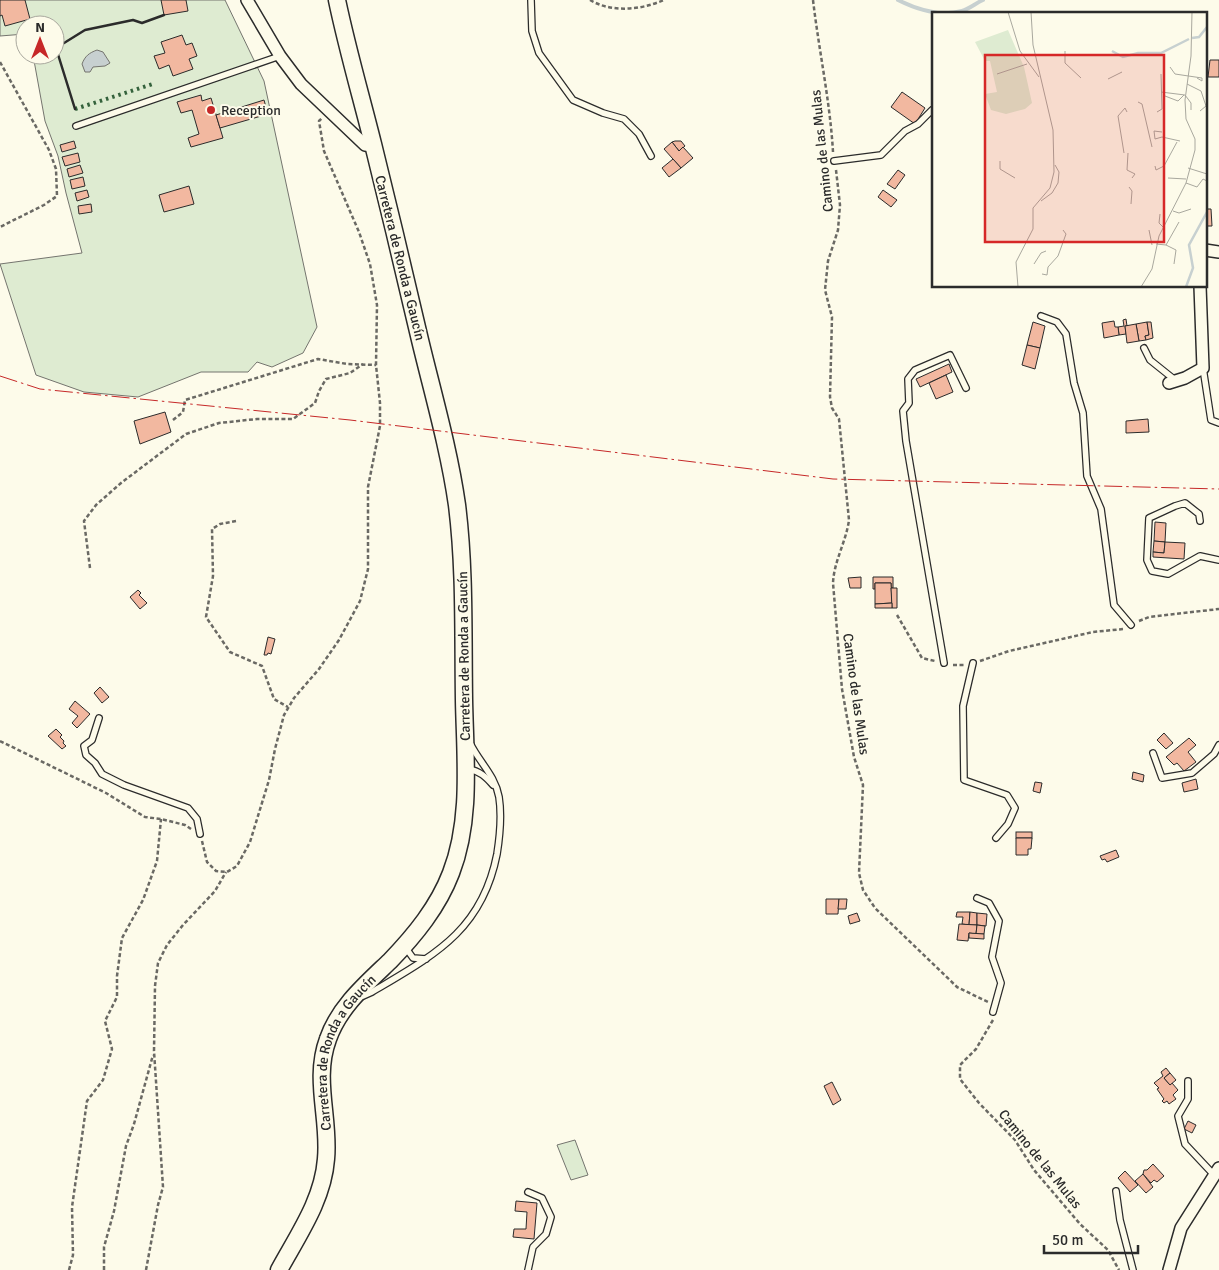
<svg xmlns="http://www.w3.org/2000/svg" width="1219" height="1270" viewBox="0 0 1219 1270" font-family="Signika,sans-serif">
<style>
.green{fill:#deebd1;stroke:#74746e}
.water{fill:#c7d0d0;stroke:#74746e}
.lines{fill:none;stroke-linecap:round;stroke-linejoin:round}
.stream{stroke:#c7d0d0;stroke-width:4}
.building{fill:#f2b8a0;stroke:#2b2b2b}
.service-casing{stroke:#2b2b2b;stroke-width:8}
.minor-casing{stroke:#2b2b2b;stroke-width:14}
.secondary-casing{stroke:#2b2b2b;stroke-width:19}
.path{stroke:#6a6964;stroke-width:2.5;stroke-dasharray:4 2.5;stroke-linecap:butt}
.service{stroke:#fdfbea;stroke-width:5.5}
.minor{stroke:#fdfbea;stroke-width:11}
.secondary{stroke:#fdfbea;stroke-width:16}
.hedge{stroke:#34623c;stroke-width:4;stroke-dasharray:2.5 4;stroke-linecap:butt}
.wall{stroke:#2b2b2b;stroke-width:2.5}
.power{stroke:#c62828;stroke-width:1;stroke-dasharray:18 4 2.5 4;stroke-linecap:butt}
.poi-dot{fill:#c62828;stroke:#fdfbea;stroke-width:2}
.labels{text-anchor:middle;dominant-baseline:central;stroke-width:4;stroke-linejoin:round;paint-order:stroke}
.poi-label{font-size:14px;fill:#2b2b2b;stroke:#fdfbea;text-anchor:start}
.street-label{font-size:14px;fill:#2b2b2b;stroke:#fdfbea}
.inset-river{fill:none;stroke:#c7d0d0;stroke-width:2.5}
.inset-road{fill:none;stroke:#a9a89e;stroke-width:1}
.view{fill:#d62828;fill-opacity:0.15;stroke:#d62828;stroke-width:2.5}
.inset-edge{fill:none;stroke:#2b2b2b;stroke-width:2.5}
</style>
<rect width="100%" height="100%" fill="#fdfbea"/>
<!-- green -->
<g class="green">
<path d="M0 0H225L264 81 317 327 303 353 272 367 257 362 248 372H201L138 397 84 392 36 375 0 264 82 253 66 193 58 156 45 121 33 55H55V25H25V34L0 36Z"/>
<path d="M575 1140 588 1175 571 1180 557 1145Z"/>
</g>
<!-- water -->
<path class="water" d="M97 50 103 52 110 63 105 66 93 67 90 72H85L82 64C85 56 89 53 97 50Z"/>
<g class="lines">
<!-- stream -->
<path class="stream" d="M898 0C916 9 941 17 962 11 969 9 976 3 983 0"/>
</g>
<!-- building -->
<g class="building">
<path d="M0 0H25L30 19 5 26 2 15 0 16Z"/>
<path d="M161 0H186L188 11 164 15Z"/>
<path d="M182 35 186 45 192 43 197 56 189 59 193 69 173 76 169 65 159 69 154 56 165 53 161 42Z"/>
<path d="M1210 60H1219V77H1208Z"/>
<path d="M902 92 925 108 915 124 891 107Z"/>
<path d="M201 95 202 101 211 98 223 138 191 147 188 138 199 134 192 110 181 113 177 102Z"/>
<path d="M264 100 268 114 220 128 216 115Z"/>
<path d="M74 141 76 148 62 152 60 145Z"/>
<path d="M675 141H681L685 146 679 151 672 142Z"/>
<path d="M672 142 679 151 683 147 693 158 681 168 664 149Z"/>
<path d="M78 153 80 162 65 166 62 157Z"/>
<path d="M673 159 681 168 669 177 662 168Z"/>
<path d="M80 165 83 173 69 177 67 169Z"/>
<path d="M898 170 905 175 895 189 887 184Z"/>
<path d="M83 177 85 186 72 189 70 180Z"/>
<path d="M189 186 194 204 164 212 159 195Z"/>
<path d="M87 190 89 197 77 201 75 193Z"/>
<path d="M883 190 897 200 891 207 878 197Z"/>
<path d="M91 204 92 212 79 214 78 206Z"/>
<path d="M1205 209H1211L1212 226H1205Z"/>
<path d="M1126 319 1127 326H1125L1126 334 1119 335 1118 327 1124 326 1123 320Z"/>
<path d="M1114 321 1115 327H1118L1119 335 1104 338 1102 323Z"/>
<path d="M1033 322 1045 326 1040 348 1027 345Z"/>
<path d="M1147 322 1149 335 1145 336 1146 340 1139 341 1136 324Z"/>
<path d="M1147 322H1151L1153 338 1146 340 1145 336 1149 335Z"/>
<path d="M1136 324 1139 341 1127 343 1125 326Z"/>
<path d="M1027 345 1040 348 1035 369 1022 365Z"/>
<path d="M949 364 952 372 920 387 916 379Z"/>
<path d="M946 375 953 392 936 399 929 383Z"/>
<path d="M165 412 171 432 140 444 134 421Z"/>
<path d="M1148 419 1149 432 1126 433V421Z"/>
<path d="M1155 522 1166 523 1165 542 1154 541Z"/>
<path d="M1154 541 1165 542 1164 553 1153 552Z"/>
<path d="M1165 542 1185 543 1184 559 1153 557V552L1164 553Z"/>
<path d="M861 577V588H850L848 578Z"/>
<path d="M873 577H893V588H891V583H875V589H873Z"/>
<path d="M875 583H891L892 603 875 604Z"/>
<path d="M891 588H897V608H892Z"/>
<path d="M138 590 141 593 139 595 147 603 140 609 130 597Z"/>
<path d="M892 603V608H875V604Z"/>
<path d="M268 637 275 639 271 654 268 653 267 655H264Z"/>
<path d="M100 687 109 697 102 703 94 693Z"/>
<path d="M75 701 90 714 77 728 72 723 78 716 69 709Z"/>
<path d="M56 729 62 735 60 737 64 741 63 743 66 746 62 749 48 736Z"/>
<path d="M1164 733 1173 743 1166 749 1157 740Z"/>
<path d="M1189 738 1196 745 1188 752 1196 762 1184 771 1177 763 1174 765 1166 757Z"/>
<path d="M1133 772 1144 775 1143 782 1132 779Z"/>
<path d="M1196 779 1198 789 1184 792 1182 783Z"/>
<path d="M1035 782 1042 783 1040 793 1033 791Z"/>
<rect x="1016" y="832" width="16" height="6"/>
<path d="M1016 838H1032L1031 849H1028V855H1016Z"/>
<path d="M1116 850 1119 857 1107 862 1105 859 1102 860 1100 856Z"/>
<path d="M826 899H839L838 914H826Z"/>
<path d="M839 899H847L846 909H838Z"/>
<path d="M957 912H970L969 925 962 924 963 917H956Z"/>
<path d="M970 912 977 913V925H969Z"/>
<path d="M857 913 860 921 850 924 848 916Z"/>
<path d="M977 913 987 914 986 926 977 925Z"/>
<path d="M959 924 977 925 976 934 969 933 968 941 957 940Z"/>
<path d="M977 925 985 926 984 934H976Z"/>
<path d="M969 933 984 934V939L969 938Z"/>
<path d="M1166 1068 1170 1073 1164 1078 1170 1085 1172 1083 1178 1090 1173 1095 1176 1099 1169 1104 1167 1101 1164 1103 1162 1101 1164 1099 1157 1089 1159 1088 1154 1083 1163 1076 1161 1072Z"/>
<path d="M1170 1073 1176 1080 1170 1085 1164 1078Z"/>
<path d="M832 1082 841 1100 833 1105 824 1086Z"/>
<path d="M1188 1121 1196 1125 1192 1133 1184 1129Z"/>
<path d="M1153 1164 1164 1176 1157 1182 1154 1180 1151 1183 1143 1174 1144 1170H1147Z"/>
<path d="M1125 1171 1138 1185 1130 1192 1118 1178Z"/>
<path d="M1143 1174 1153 1187 1146 1193 1135 1181Z"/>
<path d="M516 1201 537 1203 534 1239 513 1237 514 1229H526L527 1212 515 1211Z"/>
</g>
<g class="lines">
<defs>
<g id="service">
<path d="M531 0 532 31 539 53 573 100 603 113 624 119 639 134 651 156"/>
<path d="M76 126 280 56"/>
<path d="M834 161 881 155 905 131 918 124 932 110"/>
<path d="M1041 316 1057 322 1066 334 1074 383 1083 413 1087 476 1101 509 1114 605 1131 625"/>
<path d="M1144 348 1150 360 1175 380"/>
<path d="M1203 368 1211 420 1219 423"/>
<path d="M1200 521 1199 514 1185 503 1175 506 1149 518 1147 560 1152 571 1168 574 1200 556 1219 560"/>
<path d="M944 663 906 441 903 411 909 403 908 379 915 370 950 355 966 388"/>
<path d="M973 663 963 706 964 780 1007 795 1015 808 1008 824 996 838"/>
<path d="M99 718 92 740 84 746 86 755 95 763 102 774 124 785 188 808 197 819 200 834"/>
<path d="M1153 753 1162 778 1192 773 1214 754 1219 745"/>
<path d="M468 769C480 771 486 777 493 785"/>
<path d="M977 898 989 903 999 921 992 957 1001 983 993 1012"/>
<path d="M408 947V951L413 958 426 959"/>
<path d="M363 996 372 992C434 955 482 931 497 854 500 835 502 816 499 797 495 775 479 762 470 743"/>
<path d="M1188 1081V1099L1178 1116 1185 1144 1215 1176"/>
<path d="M1116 1191 1120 1220 1133 1270"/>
<path d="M528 1270 533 1247 546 1234 551 1217 542 1198 528 1192"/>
</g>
<g id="minor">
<path d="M247 0 280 56 301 84 365 145 373 146"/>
<path d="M1205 250 1219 252"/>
<path d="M1169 383 1185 378 1203 368 1200 286"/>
<path d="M1169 1270 1181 1228 1219 1168"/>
</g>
<g id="secondary">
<path id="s1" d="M279 1270C298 1235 323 1200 326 1159 330 1119 313 1079 328 1039 339 1007 366 984 390 961 415 935 438 907 451 873 472 819 465 757 464 700 463 635 465 569 457 505 449 449 433 394 420 340 405 275 389 209 373 144 361 96 347 48 337 0"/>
</g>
</defs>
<!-- service casing -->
<use href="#service" class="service-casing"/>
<!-- minor casing -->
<use href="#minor" class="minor-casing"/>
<!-- secondary casing -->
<use href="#secondary" class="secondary-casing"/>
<!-- path -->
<g class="path">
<path d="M590 0C612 13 641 10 664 0"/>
<path d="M813 0C819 51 830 101 833 152"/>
<path d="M0 62 49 150 56 169 57 196 44 205 0 227"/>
<path d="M836 170 840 205 838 230 828 261 825 290 832 317 830 397 832 408 839 419 849 520C846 542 834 561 833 583L842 689 854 757 863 785 859 873 863 890 875 908 957 987 988 1002"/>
<path d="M173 420 183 412 185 400 318 359 347 364 376 365"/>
<path d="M236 521 220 524 212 529 213 576 206 617 230 652 262 666 274 699 288 707"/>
<path d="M90 568 84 521 96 505 121 483 186 434 219 423 257 419H293L315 403 319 391 326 379 350 373 363 364"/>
<path d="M897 615 922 658 935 661"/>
<path d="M1139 621 1149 617 1219 609"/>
<path d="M980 661 1009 651 1093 632 1123 629"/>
<path d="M953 665H965"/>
<path d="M0 741 106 793 145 817 161 819 185 825 191 829"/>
<path d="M202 841 207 862 216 871 227 872 237 866 250 842 269 780 275 749 284 715 294 698 319 669 339 640 360 601 368 569V487L380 426V403L376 365 377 305 370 264 359 232 324 151 319 121 322 118"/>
<path d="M993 1020 976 1049 960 1065V1079L979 1103 1015 1140 1034 1170 1080 1224 1108 1250 1119 1270"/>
<path d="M69 1270 73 1255 72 1207 87 1101 103 1080 112 1049 105 1021 117 997V976L122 938 143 900 157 861 161 819"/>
<path d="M104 1270V1247L114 1211 126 1146 134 1124 153 1055"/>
<path d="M146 1270 158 1205 163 1187 154 1051 155 986 158 963 167 945 183 925 215 891 226 872"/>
</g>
<!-- service -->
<use href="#service" class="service"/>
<!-- minor -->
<use href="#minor" class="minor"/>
<!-- secondary -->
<use href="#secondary" class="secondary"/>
<!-- hedge -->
<path class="hedge" d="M75 109 153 84"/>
<!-- wall -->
<path class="wall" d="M75 109 56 48 85 30 133 20 142 23 164 15"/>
<!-- power -->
<path class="power" d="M0 376 40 389 350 420 833 479 1219 489"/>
</g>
<!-- markers -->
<circle class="poi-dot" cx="211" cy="110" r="5"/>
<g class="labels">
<!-- poi labels -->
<g class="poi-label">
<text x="221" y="110">Reception</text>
</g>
<!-- street labels -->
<g class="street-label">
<text transform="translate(822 151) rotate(-96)">Camino de las Mulas</text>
<text transform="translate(400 258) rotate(76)">Carretera de Ronda a Gaucín</text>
<text transform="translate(464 656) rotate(-91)">Carretera de Ronda a Gaucín</text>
<text transform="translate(856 694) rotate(82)">Camino de las Mulas</text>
<text stroke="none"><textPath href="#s1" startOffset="235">Carretera de Ronda a Gaucín</textPath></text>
<text transform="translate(1040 1159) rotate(51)">Camino de las Mulas</text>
</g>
</g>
<!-- overview -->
<g transform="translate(932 12)">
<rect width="275" height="275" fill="#fdfbea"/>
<path d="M76 18 92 55 100 91 93 97 74 102 59 98 53 82 65 80 58 49H53L43 30Z" fill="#deebd1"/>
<path class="inset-river" d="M260 26 267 25 275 15M180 39 191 45 206 41H229L257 27M254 275 261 256 257 233 275 200"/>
<path class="inset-road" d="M76 0 88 39 107 65M133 39V51L149 66M238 55 243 62 270 66V69L265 66M65 62 95 52M176 67 190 60M255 72 269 79 274 94 268 99M229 80 253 83 259 91V98M233 84 246 89 252 83M206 90 210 92 220 135M225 100 230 97 229 62M230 120 222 119 223 127 230 125 248 129M192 141 186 104 193 96 195 100M196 141 195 158 203 162 200 166M68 149V157L83 166M223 154 224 158 232 154 245 130M256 156 275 162M236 166 254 167M254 171 265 175 271 167 275 169M197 175 200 179 199 192M109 189 120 181 126 171 127 160 123 153M241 199 247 201 259 197M228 202 227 211 232 216M217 218 220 233M224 232 234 233 247 210M234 233 244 238 242 252M102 252 109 241 114 239M110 262 115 263 116 255 126 244 134 222 131 218M86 275 84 250 101 217V196L118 176 122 160 121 118 101 33 99 0M209 275 220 257 227 224 254 171 263 138V127L254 107 253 88 259 44 260 0"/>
<path class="view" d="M53 43H232V230H53Z"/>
<rect width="275" height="275" class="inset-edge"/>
</g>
<!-- north arrow -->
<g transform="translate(40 40)"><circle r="24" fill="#fdfbea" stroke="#a9a89e"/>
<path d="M0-4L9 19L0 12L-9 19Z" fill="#c62828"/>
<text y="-8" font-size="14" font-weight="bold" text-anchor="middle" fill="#2b2b2b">N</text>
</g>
<!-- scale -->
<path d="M1044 1245v8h94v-8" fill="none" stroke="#2b2b2b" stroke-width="2.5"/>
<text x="1052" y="1245" font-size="15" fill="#2b2b2b" stroke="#fdfbea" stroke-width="4" paint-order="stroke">50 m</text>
</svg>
